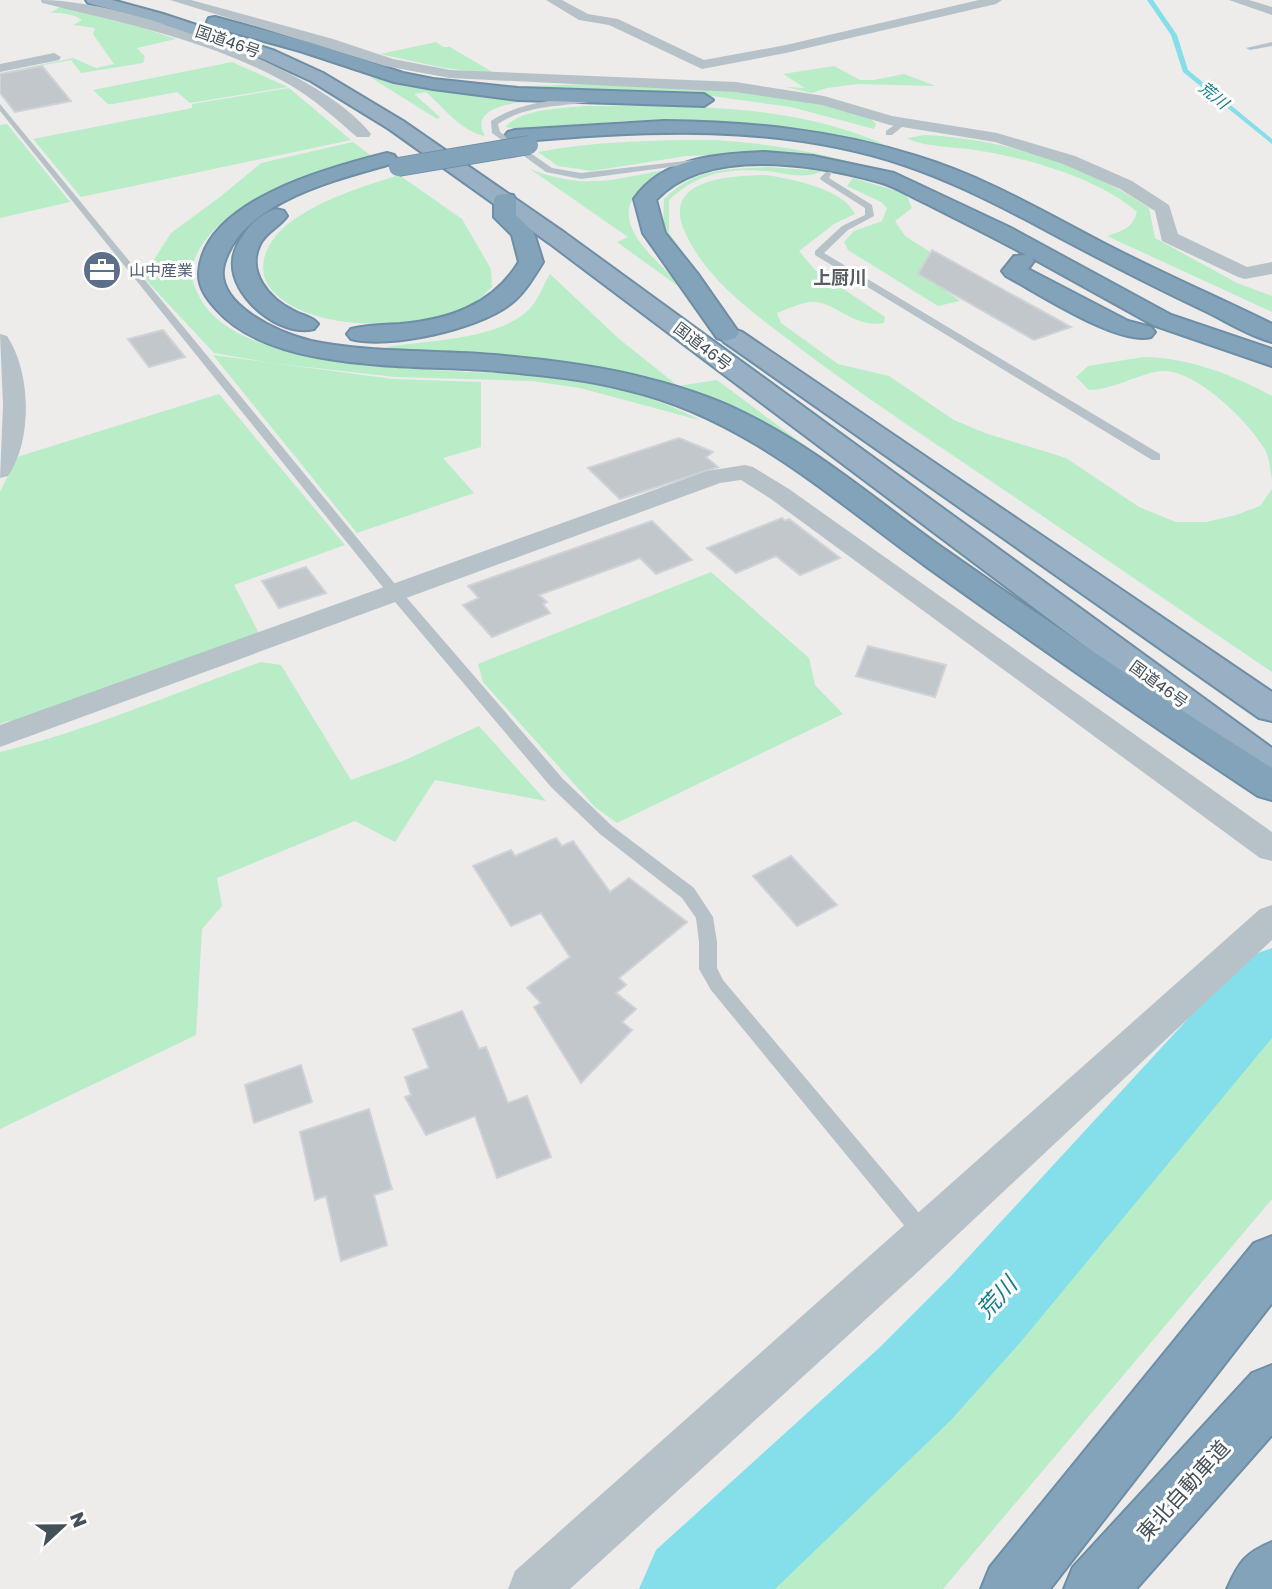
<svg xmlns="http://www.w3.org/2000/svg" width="1272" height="1589" viewBox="0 0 1272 1589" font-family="'Golos Text','Noto Sans JP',sans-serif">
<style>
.green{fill:#b8edc8}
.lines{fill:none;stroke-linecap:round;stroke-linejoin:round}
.stream{fill:#85dfea;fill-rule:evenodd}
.river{fill:#85dfea;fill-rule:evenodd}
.building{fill:#c2c7cb;stroke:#cfd2d7;stroke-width:2}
.trunk-casing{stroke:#6e8ea6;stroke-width:4}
.motorway-casing{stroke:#6e8ea6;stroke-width:4}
.service{fill:#b6c2c8;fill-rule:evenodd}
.minor{fill:#b6c2c8;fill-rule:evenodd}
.trunk{fill:#97b0c3;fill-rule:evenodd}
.motorway{fill:#83a3bb;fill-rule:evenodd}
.motorway-bridge-casing{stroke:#6e8ea6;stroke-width:20;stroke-linecap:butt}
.motorway-bridge{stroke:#83a3bb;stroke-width:18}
.labels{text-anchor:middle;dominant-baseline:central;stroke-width:6;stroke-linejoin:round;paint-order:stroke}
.far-street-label{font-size:16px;fill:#445158;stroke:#fff}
.far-water-label{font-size:16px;font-style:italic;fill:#0e7e8c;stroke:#fff}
.far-service-label{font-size:16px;fill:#4e5e75;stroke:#fff;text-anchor:start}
.far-quarter-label{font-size:18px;font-weight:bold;fill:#585d60;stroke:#fff}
.near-street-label{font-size:21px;fill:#445158;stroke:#fff}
.near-water-label{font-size:23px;font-style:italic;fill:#0e7e8c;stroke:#fff}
</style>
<rect width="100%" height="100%" fill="#eeebeb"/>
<!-- green -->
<g class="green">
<path d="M60 7 140 27 176 39 137 48 145 57 143 63 81 73 71 60 0 73 73 58 96 68 114 64 93 34 95 28 73 25 82 20C73 13 61 13 50 13Z"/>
<path d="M436 42 443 47H450L496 74 444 68 380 54Z"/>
<path d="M232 62 288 87 190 103 177 92 113 104H108L93 90Z"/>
<path d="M834 66 860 80H874L904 74 936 86 857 84 827 88 812 93 786 87 805 88 783 74Z"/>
<path d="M370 77 475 95 545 100C527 101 466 104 485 136 463 133 442 106 426 92L414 94 440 117 437 119Z"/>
<path d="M593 84 733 91 820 103 871 119 876 124 874 129 791 107 711 96 503 87Z"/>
<path d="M289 88 351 140 81 197 33 139 192 108V104Z"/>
<path d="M584 106C676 106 773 103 861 135 877 141 894 149 910 156L856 141 787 127 685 121H623L523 130 505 127C524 108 559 109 584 106Z"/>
<path d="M7 124 70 202 0 218V125Z"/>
<path d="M925 135C1003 139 1085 164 1149 208L1155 238 1237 283 1272 296V312L1107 236C1122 231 1133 228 1137 212 1099 178 1026 158 976 150 958 147 922 147 907 138Z"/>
<path d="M715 140C774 144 829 154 885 172L841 161 760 153 686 156 592 171 558 166 538 152C596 141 655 140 715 140Z"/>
<path d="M353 142 374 158C318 173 224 198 197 254 188 271 192 283 200 298 246 383 481 365 567 379 610 386 661 398 699 420L580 388 532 381 395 377 272 363 214 353 145 279 153 261 171 233 220 197 261 163Z"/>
<path d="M767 167 822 171C805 180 785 173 767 171 728 168 697 173 669 200V233L693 267C666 239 662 239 664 199 697 167 724 170 767 167Z"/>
<path d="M530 169C584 190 611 180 665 170 657 176 646 182 639 190 605 227 664 263 682 289L617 242 628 237Z"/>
<path d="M399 175 462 219 491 269 492 287C486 292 480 300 472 304 423 329 321 334 278 296 266 286 261 275 264 259 268 243 279 230 292 221 324 198 362 187 399 175Z"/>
<path d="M766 175C792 179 844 189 855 214L834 224 799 251 815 270 885 317 884 323C852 329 834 299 809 302 799 304 787 309 777 313L781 323 838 364 889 376 954 420 985 433 1066 458 1139 507 1176 522H1206L1236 515 1260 506 1272 489V672C1174 606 1077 539 979 473 918 432 856 391 797 346 755 314 706 281 684 230 662 177 735 176 766 175Z"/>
<path d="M853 178 906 194 912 208 895 221 905 236 976 281 946 291 960 301 938 306 848 250 844 242 854 231 882 221 887 208 881 202 847 186Z"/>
<path d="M550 274 618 338 678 386 717 380 808 448 704 394 596 366 392 350 386 347C427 340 509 340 534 303 541 294 544 283 550 274Z"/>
<path d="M213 355 393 379 481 382V447L443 458 474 493 357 533Z"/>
<path d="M1143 357C1190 358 1231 374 1272 396V480C1270 470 1270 457 1264 448 1248 421 1196 370 1163 371 1141 372 1117 389 1089 390L1076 377 1088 366Z"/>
<path d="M219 394 345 545 234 585 260 635 23 723 8 721 0 724V492L17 457Z"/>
<path d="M711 572 809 658 815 685 843 714 617 823 595 807 483 682 478 664Z"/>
<path d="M261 662 281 665 351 780 403 761 479 726 546 801 435 780 395 842 355 821 217 878 222 906 202 929 196 1035 0 1129V752C90 730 174 693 261 662Z"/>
<path d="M1272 1013V1199L943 1589H746L873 1469 1138 1171Z"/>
</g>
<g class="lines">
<!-- stream -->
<path class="stream" d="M1147 0H1153L1177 35 1188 70 1272 139V144L1183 72 1171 35Z"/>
<!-- river -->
<path class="river" d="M1272 948V1038L1019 1344 951 1420 775 1589H639L656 1550 879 1348 951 1276 1244 958Z"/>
</g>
<!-- building -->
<g class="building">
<path d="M42 66 71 101 15 112 0 93V74Z"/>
<path d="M932 250 1011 294 1071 327 1034 340 918 274Z"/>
<path d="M163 330 185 357 149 367 128 339Z"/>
<path d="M679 438 713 452 706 457 718 467 620 499 588 468Z"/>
<path d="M782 518 785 521 789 519 840 558 800 575 776 556 736 573 707 548Z"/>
<path d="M652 521 692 560 656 574 640 558 539 595 547 602 543 604 550 613 492 637 463 605 479 598 468 586Z"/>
<path d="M306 567 326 593 279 608 262 581Z"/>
<path d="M868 646 946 665 935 697 856 676Z"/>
<path d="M556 838 562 846 573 841 610 892 629 878 687 922 619 978 626 985 616 993 636 1009 622 1022 632 1030 581 1083 534 1007 541 1003 527 988 570 957 541 913 511 926 473 866 511 850 515 856Z"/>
<path d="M791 856 837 905 797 926 753 876Z"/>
<path d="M462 1011 479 1049 486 1047 508 1103 527 1096 551 1157 497 1178 475 1116 426 1135 405 1097 411 1095 405 1077 429 1068 413 1029Z"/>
<path d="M301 1065 312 1102 254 1123 245 1085Z"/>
<path d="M369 1109 392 1189 374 1195 387 1245 341 1261 326 1196 315 1200 300 1132Z"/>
</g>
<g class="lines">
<defs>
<g id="trunk">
<path d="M86 0H112L163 14 275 51 323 73 403 121 565 233 1272 748V781L1259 777 549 243 389 129 311 81 263 59 151 20 88 3Z"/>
<path d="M733 329 742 332 1272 692V721L1259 718 724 342 720 337 724 332Z"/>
</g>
<g id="motorway">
<path d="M215 17 312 43 403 73 433 79 518 88 704 94 713 100 704 106 518 100 433 89 394 82 300 51 209 26 207 22 209 18Z"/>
<path d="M664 121C750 122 834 130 916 156 986 177 1049 215 1113 248 1166 275 1219 298 1272 324V342C1249 336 1226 321 1205 311 1144 282 1084 251 1025 219 986 199 946 179 904 165 779 123 644 130 515 142L508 140 505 136 508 132 515 130Z"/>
<path d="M765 152 813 156 894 173 1009 227 1171 315 1272 349V366L1153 325 1032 258 1034 261 1028 269 1128 321 1151 327 1155 332 1151 337C1118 346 1038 293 1006 276L1002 271 1014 256 1026 255C993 237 960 221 927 204 911 197 895 186 879 182 814 164 706 146 656 200L665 233 697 273 739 333 735 338 726 341 717 338 643 233 634 199C663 157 719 154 765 152Z"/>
<path d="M387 153 394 155 397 159 394 163C339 179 242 201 224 264 213 305 280 333 311 341 366 353 438 350 495 355 539 359 585 364 628 374 667 383 706 394 742 412 817 448 880 504 947 551 1054 626 1162 699 1272 768V800L1258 796C1146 722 1036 645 927 567 831 498 746 418 627 390 585 379 540 375 497 371 417 364 274 374 217 310 207 299 198 287 199 272 204 200 331 167 387 153Z"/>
<path d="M505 194 513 195 516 200V215L534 233 543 262C533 278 524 294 509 305 477 329 390 349 351 339L347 334 351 329C367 325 383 325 400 324 448 320 493 305 519 262L512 235 494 217V200L497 195Z"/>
<path d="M276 209 284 211 287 216C279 227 266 232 260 244 246 272 269 299 294 311 302 316 312 316 318 324L314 329C280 338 229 296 233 260 234 248 240 240 246 231 253 221 265 212 276 209Z"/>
<path d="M1272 1236V1303L1050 1589H981L990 1567 1254 1243Z"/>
<path d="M1272 1365V1435L1136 1589H1064L1073 1567 1252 1373Z"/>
<path d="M1272 1542V1589H1227C1239 1562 1245 1553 1272 1542Z"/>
</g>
</defs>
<!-- trunk casing -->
<use href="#trunk" class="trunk-casing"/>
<!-- motorway casing -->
<use href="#motorway" class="motorway-casing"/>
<!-- service -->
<g class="service">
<path d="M1272 42V46L1250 50 1246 48Z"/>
<path d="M586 98 589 102C556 107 527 105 498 124L500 132 552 168 581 173 711 158 715 161 581 179 546 172 492 133 491 121C520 102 552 100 586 98Z"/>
<path d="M0 104 400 590 563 779 612 826 694 888 713 917 717 942V968L723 980 931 1227 934 1234 931 1241 924 1244 917 1241 711 990 699 969V942L696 918 682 898 600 834 551 787 390 596 0 111Z"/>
<path d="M900 121 907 123 892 135H886V131Z"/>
<path d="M826 172H832L829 178 872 205 874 216 848 230 824 253 1160 454V460H1152L815 255V251L842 226 865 215V208L821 180 820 178Z"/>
</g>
<!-- minor -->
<g class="minor">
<path d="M41 0C125 0 318 66 371 134L369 137H357C336 119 314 99 290 85 213 41 127 24 42 3Z"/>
<path d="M170 0H191L333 39 393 59 450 70 736 82 824 96 892 116 997 133 1075 156 1132 181 1169 205 1178 234 1247 267 1272 262V274L1245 279 1238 277 1162 241 1155 211 1120 189 1063 164 995 142 890 125 822 105 736 92 450 78 385 66Z"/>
<path d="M546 0H562L588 14 618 19 704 60 786 45 979 0H1002L996 4 786 53 702 69 609 25 579 20Z"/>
<path d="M1229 0H1249L1272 7V15Z"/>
<path d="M54 53 61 57 59 60 0 72V64Z"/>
<path d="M0 334 7 336C31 371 33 441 8 476L0 478 3 405Z"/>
<path d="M745 465 753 467 789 489 1272 832V861L1260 858 771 499 741 480 720 483 0 747V725L707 471Z"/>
<path d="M1272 905V940L922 1268 570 1589H508L515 1571 1260 909Z"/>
</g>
<!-- trunk -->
<use href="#trunk" class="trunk"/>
<!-- motorway -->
<use href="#motorway" class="motorway"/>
<defs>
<path id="motorway-bridge" d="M398 167 529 145"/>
</defs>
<!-- motorway-bridge casing -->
<use href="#motorway-bridge" class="motorway-bridge-casing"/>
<!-- motorway-bridge -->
<use href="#motorway-bridge" class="motorway-bridge"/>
</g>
<!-- icons -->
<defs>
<symbol id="office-disc" viewBox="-11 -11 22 22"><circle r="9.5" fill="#5c6f8a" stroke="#fff"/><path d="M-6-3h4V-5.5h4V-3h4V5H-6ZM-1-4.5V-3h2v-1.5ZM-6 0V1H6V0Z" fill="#fff"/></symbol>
</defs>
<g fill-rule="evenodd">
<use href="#office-disc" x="80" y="248" width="44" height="44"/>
</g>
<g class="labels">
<!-- far-street labels -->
<g class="far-street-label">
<text transform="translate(228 41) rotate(19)">国道46号</text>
<text transform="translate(703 346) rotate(37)">国道46号</text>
<text transform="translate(1159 684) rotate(36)">国道46号</text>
</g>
<!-- far-water labels -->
<g class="far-water-label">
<text transform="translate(1214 95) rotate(39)">荒川</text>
</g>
<!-- far-service labels -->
<g class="far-service-label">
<text x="129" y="270">山中産業</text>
</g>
<!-- far-quarter labels -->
<g class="far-quarter-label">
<text x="840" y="277">上厨川</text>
</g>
<!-- near-street labels -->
<g class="near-street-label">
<text transform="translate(1183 1490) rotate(-48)">東北自動車道</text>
</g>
<!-- near-water labels -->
<g class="near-water-label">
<text transform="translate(996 1297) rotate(-48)">荒川</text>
</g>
</g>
<!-- north arrow -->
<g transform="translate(63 1526) rotate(68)" stroke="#ffffff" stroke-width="5" paint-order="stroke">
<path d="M0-5L12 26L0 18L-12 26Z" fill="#445158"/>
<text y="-10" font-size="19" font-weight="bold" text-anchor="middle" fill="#445158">N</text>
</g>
</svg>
